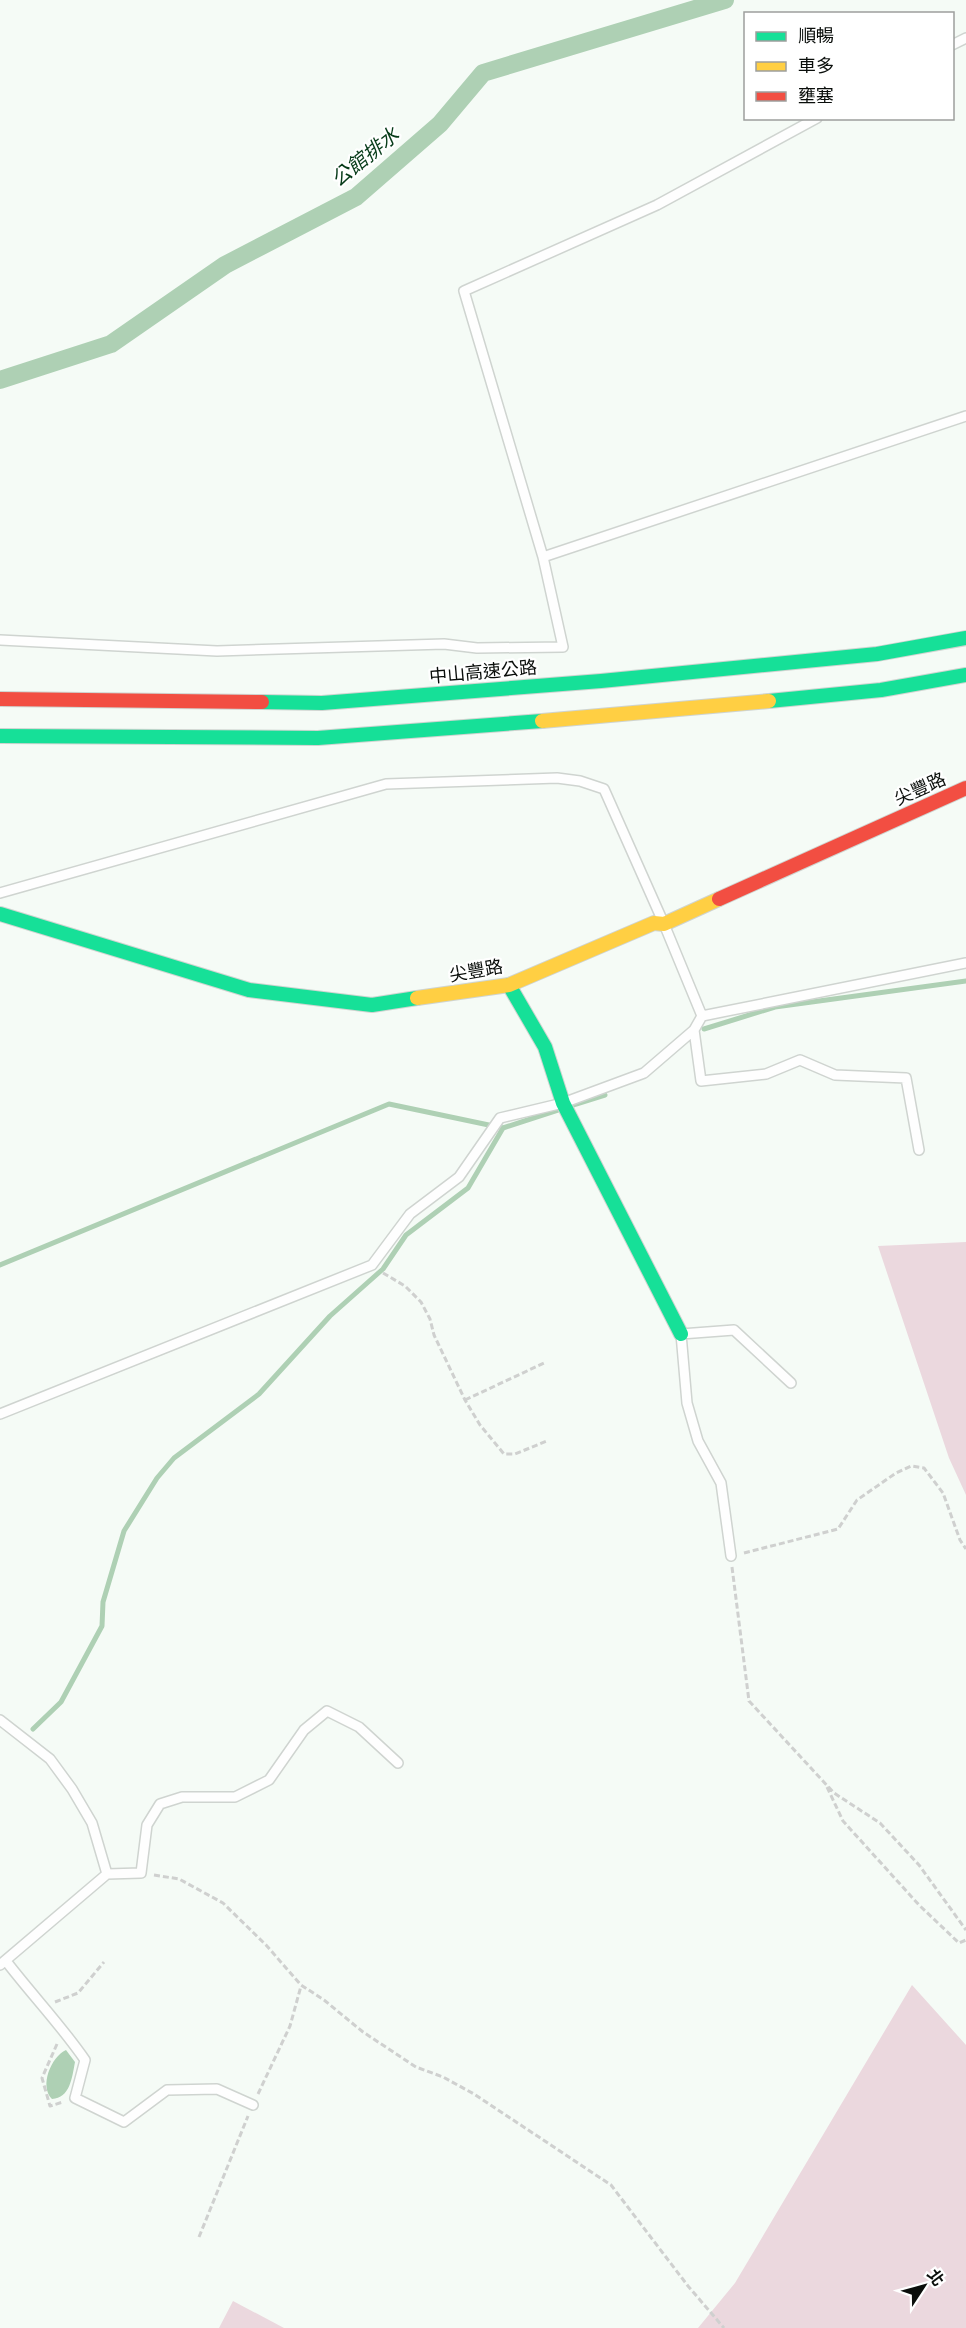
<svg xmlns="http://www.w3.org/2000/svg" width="966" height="2328" font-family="Roboto,'Noto Sans TC',sans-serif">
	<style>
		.green { fill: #ebd8de }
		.water { fill: #aed0b4 }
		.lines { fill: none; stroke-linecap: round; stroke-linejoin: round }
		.stream { stroke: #aed0b4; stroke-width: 5 }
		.canal { stroke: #aed0b4; stroke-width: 18 }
		.lane-casing { stroke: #cfd4d0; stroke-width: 12 }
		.fast-casing { stroke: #cfd4d0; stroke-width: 16 }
		.slow-casing { stroke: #cfd4d0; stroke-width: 16 }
		.jam-casing { stroke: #cfd4d0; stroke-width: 16 }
		.path { stroke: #cfd0cf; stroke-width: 3; stroke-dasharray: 6 3; stroke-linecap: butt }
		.lane { stroke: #fefefe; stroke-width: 9 }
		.fast { stroke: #16e098; stroke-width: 14 }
		.slow { stroke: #ffcf43; stroke-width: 14 }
		.jam { stroke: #f24e42; stroke-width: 14 }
		.labels { text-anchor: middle; stroke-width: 4.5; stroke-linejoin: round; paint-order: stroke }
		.street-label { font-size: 18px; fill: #0a0e0b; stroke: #fff }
		.water-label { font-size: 20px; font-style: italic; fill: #063b18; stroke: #fff }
	</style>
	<rect width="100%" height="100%" fill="#f5fbf6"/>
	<!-- green -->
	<path class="green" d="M 966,1242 L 966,1495 L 949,1458 L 878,1246 Z
		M 912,1985 L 966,2045 L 966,2328 L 698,2328 L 735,2283 Z
		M 233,2301 L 284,2328 L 219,2328 Z"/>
	<!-- water -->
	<path class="water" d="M 66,2050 L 75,2062 C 72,2078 70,2098 52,2099 C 39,2086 51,2057 66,2050 Z"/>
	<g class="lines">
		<!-- stream -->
		<path class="stream" d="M 704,1029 L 775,1007 L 966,981
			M 573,1105 L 605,1095
			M 0,1265 L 389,1104 L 503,1128 L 558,1110
			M 33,1729 L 61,1702 L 102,1626 L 103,1602 L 124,1531 L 157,1478 L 174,1458 L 259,1394 L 330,1316 L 383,1269 L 406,1235 L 468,1188 L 503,1128"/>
		<!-- canal -->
		<path class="canal" d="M 0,380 L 111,344 L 225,265 L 356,197 L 440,124 L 483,73 L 725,0"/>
		<defs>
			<path id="lane" d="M 952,45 L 966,38
				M 543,557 L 966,416
				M 0,640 L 217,651 L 444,644 L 477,648 L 563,647 L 543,557 L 464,291 L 657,205 L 817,118
				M 0,893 L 386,784 L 557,778 L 580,781 L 604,789 L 664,924 L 702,1016
				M 694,1030 L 701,1081 L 766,1074 L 800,1060 L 835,1075 L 906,1078 L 919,1150
				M 0,1414 L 372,1265 L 410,1214 L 459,1177 L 500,1118 L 563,1103 L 644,1073 L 694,1030 L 702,1016 L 966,963
				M 731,1556 L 721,1483 L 698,1441 L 687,1403 L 681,1334 L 734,1330 L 791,1383
				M 0,1720 L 50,1759 L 72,1789 L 92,1823 L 107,1874
				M 6,1961 C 32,1995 61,2025 85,2060 L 75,2098 L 124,2122 L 167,2090 L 217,2089 L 253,2105
				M 0,1965 L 107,1874 L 141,1873 L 147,1825 L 160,1804 L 182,1797 L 235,1797 L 269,1780 L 304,1730 L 327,1711 L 359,1727 L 398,1763"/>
			<path id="fast" d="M 769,701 L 881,690 L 966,675
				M 262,702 L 322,703 L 601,681 L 877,654 L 966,638
				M 0,736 L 318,738 L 542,721
				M 0,914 L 249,990 L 372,1005 L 417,998
				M 509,985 L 545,1047 L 563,1103 L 681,1334"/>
			<path id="slow" d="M 542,721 L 769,701
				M 417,998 L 509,985 L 654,923 L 664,924 L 719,899"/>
			<path id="jam" d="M 0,699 L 262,702
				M 719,899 L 966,788"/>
		</defs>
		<!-- lane casing -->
		<use href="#lane" class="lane-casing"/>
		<!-- fast casing -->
		<use href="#fast" class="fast-casing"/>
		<!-- slow casing -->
		<use href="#slow" class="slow-casing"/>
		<!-- jam casing -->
		<use href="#jam" class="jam-casing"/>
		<!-- path -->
		<path class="path" d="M 383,1273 L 405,1286 L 421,1302 L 430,1319 L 434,1335 L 465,1400 L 480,1425 L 504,1454 L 515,1454 L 547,1441
			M 465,1400 L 544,1363
			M 744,1553 L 838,1529 L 857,1500 L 896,1473 L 911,1466 L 924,1468 L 943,1493 L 960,1540 L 966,1549
			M 732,1567 L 749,1701 L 834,1793 L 880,1823 L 919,1865 L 966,1930
			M 827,1787 L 843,1821 L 919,1905 L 959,1943 L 966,1940
			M 154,1875 L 179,1879 L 223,1903 L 266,1945 L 301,1985 L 324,2000 L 363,2032 L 416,2067 L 443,2077 L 474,2094 L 611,2185 L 688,2286 L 724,2328
			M 55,2002 L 78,1993 L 104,1962
			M 57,2044 L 42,2078 L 50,2106 L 63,2102
			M 258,2094 L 290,2026 L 301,1986
			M 199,2237 L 248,2116"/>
		<!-- lane -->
		<use href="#lane" class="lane"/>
		<!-- fast -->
		<use href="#fast" class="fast"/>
		<!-- slow -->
		<use href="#slow" class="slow"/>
		<!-- jam -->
		<use href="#jam" class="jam"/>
	</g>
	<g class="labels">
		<!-- street labels -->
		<g class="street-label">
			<text transform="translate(483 672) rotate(-5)" y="6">中山高速公路</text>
			<text transform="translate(920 789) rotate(-24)" y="6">尖豐路</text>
			<text transform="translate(476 971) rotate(-10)" y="6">尖豐路</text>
		</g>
		<!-- water labels -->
		<g class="water-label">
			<text transform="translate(365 157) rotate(-39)" y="7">公館排水</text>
		</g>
	</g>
	<!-- legend -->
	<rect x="744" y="12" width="210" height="108" fill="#ffffff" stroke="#9d9f9d" stroke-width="1.5"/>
	<rect x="756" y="32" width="30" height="9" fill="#16e098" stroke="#9d9f9d" stroke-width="1.5"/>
	<text x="798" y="42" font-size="18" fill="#0a0e0b">順暢</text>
	<rect x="756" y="62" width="30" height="9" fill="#ffcf43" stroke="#9d9f9d" stroke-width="1.5"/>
	<text x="798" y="72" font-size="18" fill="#0a0e0b">車多</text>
	<rect x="756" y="92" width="30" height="9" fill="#f24e42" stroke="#9d9f9d" stroke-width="1.5"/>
	<text x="798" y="102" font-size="18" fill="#0a0e0b">壅塞</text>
	<!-- north arrow -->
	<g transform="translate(924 2286) rotate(54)" stroke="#ffffff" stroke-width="4.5" paint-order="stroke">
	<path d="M0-4.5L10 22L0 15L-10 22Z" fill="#0a0e0b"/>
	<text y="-9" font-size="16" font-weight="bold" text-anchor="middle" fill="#0a0e0b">北</text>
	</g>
</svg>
